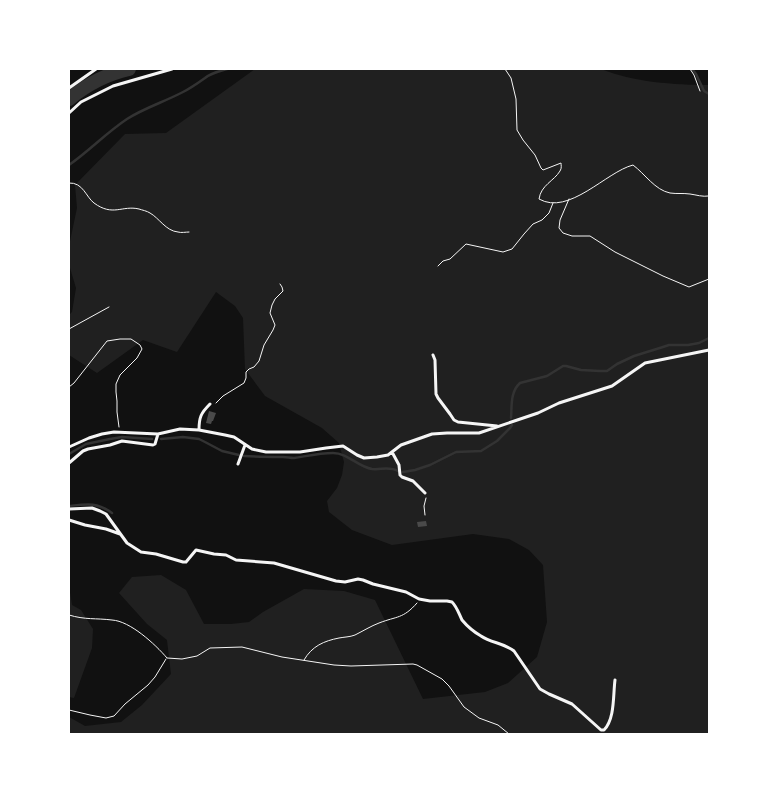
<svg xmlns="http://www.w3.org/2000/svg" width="778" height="803" font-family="'Open Sans',sans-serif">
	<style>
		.green { fill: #202020 }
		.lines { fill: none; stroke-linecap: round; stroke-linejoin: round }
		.stream { stroke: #333; stroke-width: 2.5 }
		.river { stroke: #333; stroke-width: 14 }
		.building { fill: #4a4a4a }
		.path { stroke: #f5f5f5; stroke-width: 1 }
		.minor { stroke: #f5f5f5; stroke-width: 3 }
	</style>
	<rect width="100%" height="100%" fill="#111"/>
	<!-- green -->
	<path class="green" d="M 255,69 L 601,69 C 633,82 674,85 709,85 L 709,734 L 71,734 L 69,733 L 69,717 L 85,726 L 121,722 L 142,705 L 171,674 L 167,640 L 147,624 L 119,593 L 132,577 L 161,575 L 186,590 L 204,624 L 231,624 L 249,622 L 263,612 L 304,589 L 344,591 L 375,600 L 423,699 L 485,692 L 508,683 L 537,657 L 547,622 L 543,565 L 529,550 L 509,539 L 473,534 L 392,545 L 352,530 L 329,512 L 327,501 L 337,488 L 342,475 L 344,462 L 339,443 L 322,428 L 265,396 L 245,369 L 243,318 L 235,306 L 216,292 L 177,352 L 143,340 L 97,373 L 69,355 L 69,315 L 72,312 L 76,288 L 70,268 L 69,246 L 77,208 L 75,185 L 125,134 L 166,133 Z
		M 69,586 L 72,605 L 81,610 L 93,629 L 92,648 L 74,698 L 69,697 Z"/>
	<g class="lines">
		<!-- stream -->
		<path class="stream" d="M 692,69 L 696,74 L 704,91 L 709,94
			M 69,165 C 89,151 106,133 127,119 C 144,108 164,102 183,92 C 191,88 198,83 205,78 C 211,73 220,71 227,69
			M 511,418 C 512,406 510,392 520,383 L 547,376 L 563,366 L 566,366 L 581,370 L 600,371 L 607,371 L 617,364 L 634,356 L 663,347 L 669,345 L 688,345 L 699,343 L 709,338
			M 161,439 L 183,437 L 199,439 L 205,442 L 222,451 L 239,455
			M 69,454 L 86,444 L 110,439 L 122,437 L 152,439
			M 244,456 C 257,457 270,457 283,457 C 287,457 290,458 294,458 C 307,456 320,453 333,453 C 348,453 358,467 372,469 C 381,470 389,466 398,471
			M 403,472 L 415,470 L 430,465 L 456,452 L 481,451 L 497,441 L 510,428 L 512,425
			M 69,506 C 87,504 97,502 112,513"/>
		<!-- river -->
		<path class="river" d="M 69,99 C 86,85 107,74 129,69"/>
	</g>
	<!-- building -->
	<path class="building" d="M 209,411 L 216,413 L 213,421 L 212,421 L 211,424 L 206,423 Z
		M 426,521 L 427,526 L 418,527 L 417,522 Z"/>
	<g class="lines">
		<!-- path -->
		<path class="path" d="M 505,69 L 511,78 L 516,99 L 517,130 L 523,140 L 535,155 L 541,168 L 543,170 L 561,163 C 561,165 562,168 560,171 C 554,181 541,185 539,199 C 569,216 606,172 633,165 C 645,174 655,190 670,193 C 677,194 683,193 690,194 C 697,195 702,197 709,196
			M 690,69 L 694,75 L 700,91
			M 69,183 C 83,182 86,197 94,203 C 113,217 122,205 139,209 C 142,210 147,211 150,213 C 159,218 166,231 178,232 C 181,233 186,232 189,232
			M 569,199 L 560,220 L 559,228 L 563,233 L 572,236 L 590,236 L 615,252 L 663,276 L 689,287 L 709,279
			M 438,266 L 443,261 L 450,259 L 466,244 L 503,252 L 512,249 L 524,234 L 533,224 L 542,220 L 549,213 L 553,203
			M 69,329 L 109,307
			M 69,387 L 74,383 L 107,341 L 120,339 L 131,339 L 140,345 L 142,349 L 137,358 L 120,375 L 116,384 L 116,392 L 117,401 L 117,412 L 119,427
			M 216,403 L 223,396 L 244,383 L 246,378 L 246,372 L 249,369 L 254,367 L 259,361 L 264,345 L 273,330 L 275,325 L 270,313 L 272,305 L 275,299 L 283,291 L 282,287 L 280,284
			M 425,515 L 424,506 L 426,498
			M 69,615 C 85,620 96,618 112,620 C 130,621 155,644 167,658 L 182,659 L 197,656 L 210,648 L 242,647 L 282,657 L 334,665 L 351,666 L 413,664 L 417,665 L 442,679 L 449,686 L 464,707 L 479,718 L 498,725 L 509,734
			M 304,660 C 312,646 324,641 339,638 C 344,637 350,637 355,635 C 363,631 371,626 379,623 C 397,616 403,619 417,603
			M 69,710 L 90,715 L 106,718 L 114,716 L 125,704 L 148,685 L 155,677 L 166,659"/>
		<!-- minor -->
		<path class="minor" d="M 69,88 L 96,69
			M 69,113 L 81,102 L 113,86 L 172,69
			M 433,355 L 435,360 L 436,394 L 438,398 L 450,414 L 454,420 L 458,422 L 497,426
			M 199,430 C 199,417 201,413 210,404
			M 69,447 L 89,438 L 102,434 L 114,432 L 158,434 L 180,429 L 199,430 L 225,435 L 234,437 L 252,449 L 266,452 L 300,452 L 326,448 L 343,446 L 357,455 L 364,458 L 377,457 L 388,455 L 401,445 L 432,434 L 447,433 L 479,433 L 538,413 L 559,403 L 612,386 L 645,363 L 709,350
			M 392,452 L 399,465 L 400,475 L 402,477 L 413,481 L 425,493
			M 69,463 L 83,451 L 88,449 L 110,445 L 122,441 L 153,445 L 155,444 L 158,434
			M 238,464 L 245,445
			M 69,509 L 92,508 L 100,511 L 106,514 L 127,543 L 141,552 L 156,554 L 183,562 L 186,562 L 196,550 L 214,554 L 226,555 L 236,560 L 274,563 L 336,581 L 345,582 L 358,579 L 363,580 L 373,584 L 406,592 L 419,599 L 430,601 L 447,601 L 452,602 C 457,607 459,614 462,620 C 467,626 474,632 481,636 C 491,643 504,643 514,651 L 540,689 L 549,694 L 572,704 L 601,730 L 604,730 C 615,719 613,695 615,680
			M 69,520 L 85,525 L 106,529 L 120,534"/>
	</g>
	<!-- border -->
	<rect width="778" height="803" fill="none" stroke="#ffffff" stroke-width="140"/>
</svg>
